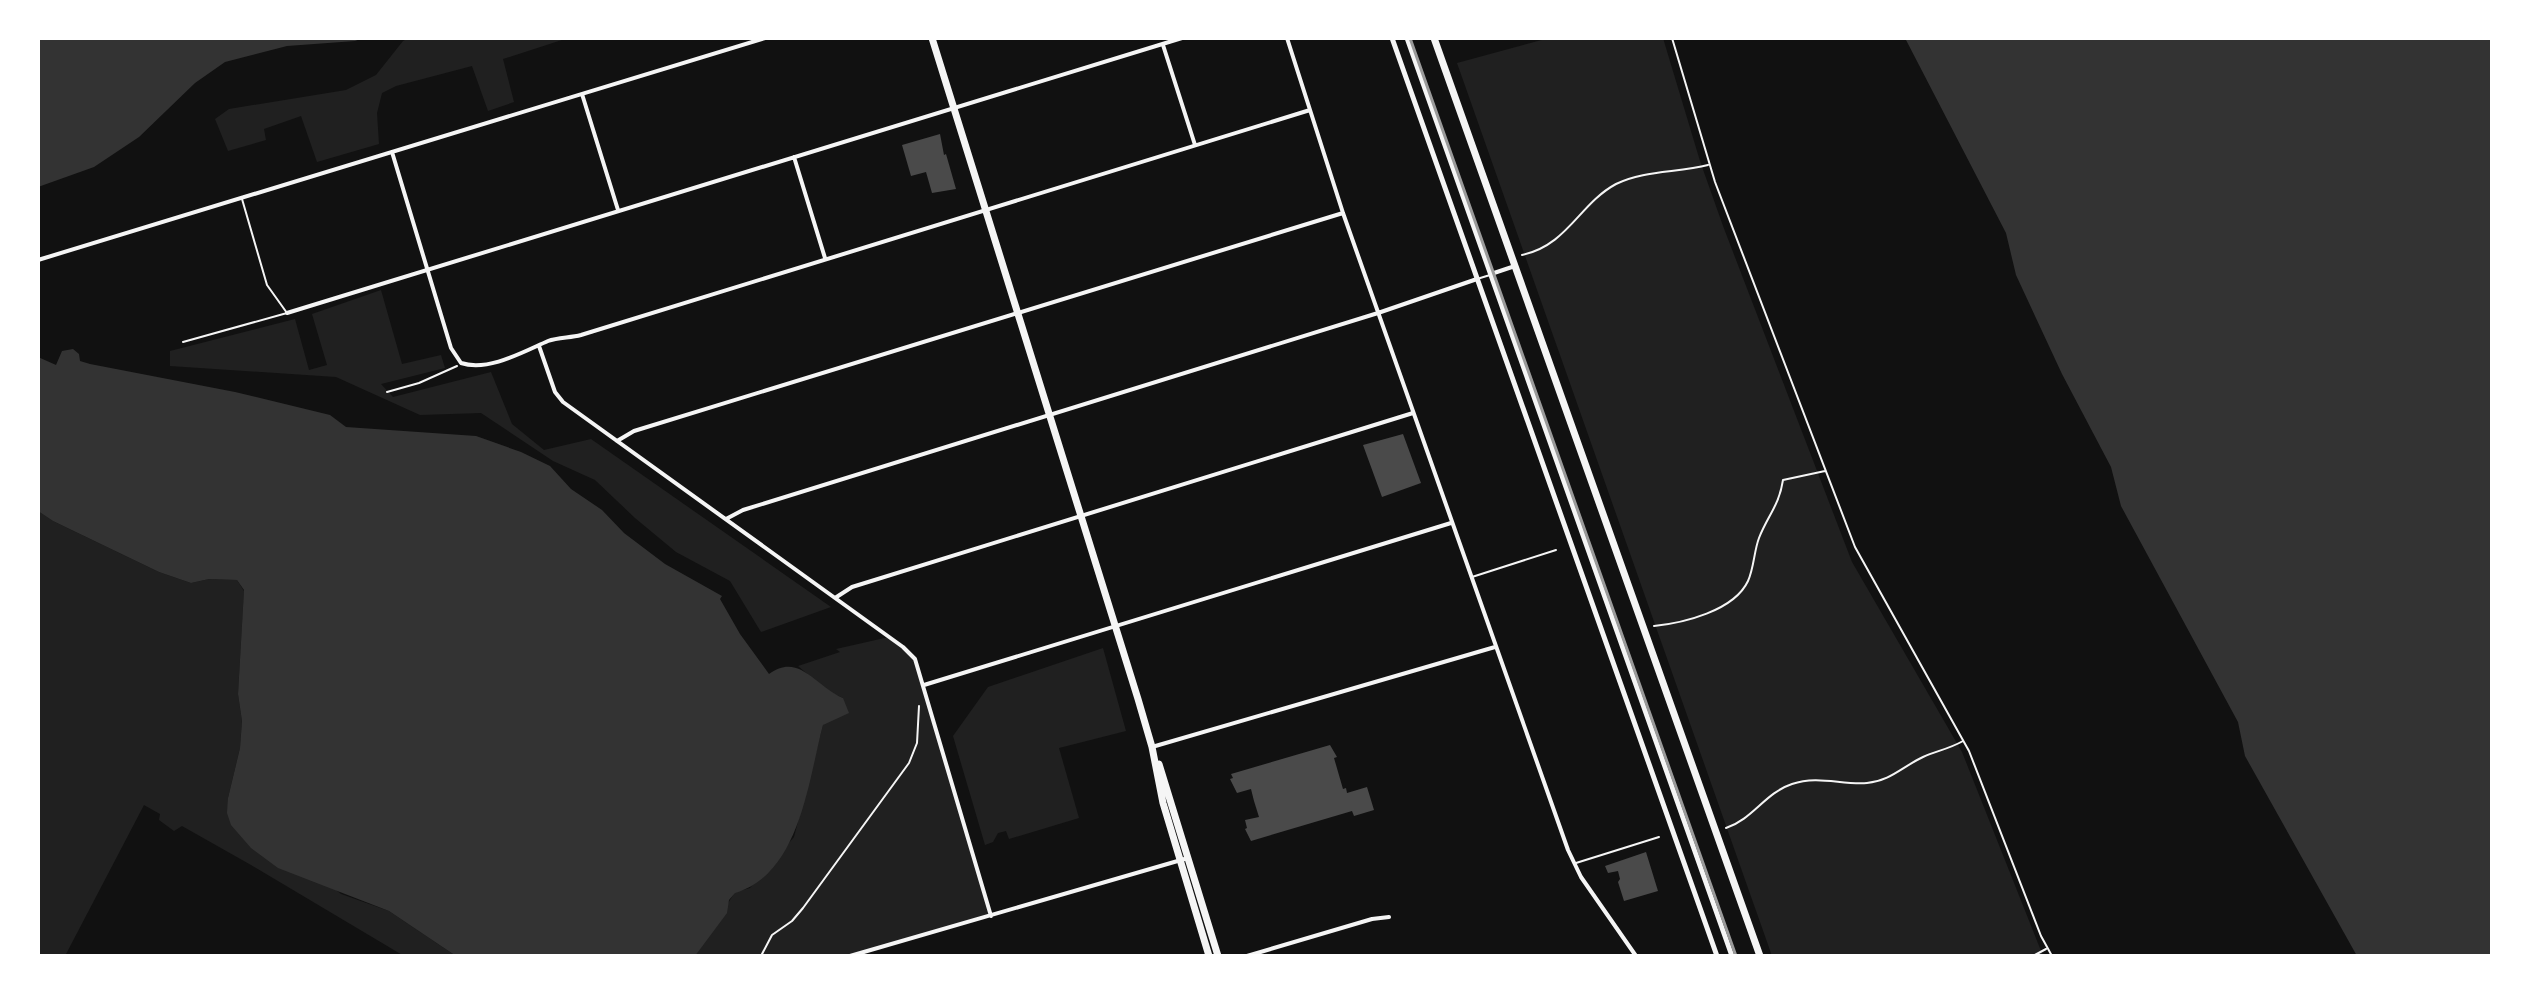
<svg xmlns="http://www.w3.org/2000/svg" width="2530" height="994" font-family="Karla,sans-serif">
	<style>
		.green { fill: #202020 }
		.water { fill: #333 }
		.building { fill: #4a4a4a }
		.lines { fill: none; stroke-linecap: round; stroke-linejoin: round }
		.path { stroke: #f5f5f5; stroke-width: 2 }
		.service { stroke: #f5f5f5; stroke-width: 2 }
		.minor { stroke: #f5f5f5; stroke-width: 4 }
		.tertiary { stroke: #f5f5f5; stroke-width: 5 }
		.primary { stroke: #f5f5f5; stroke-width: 7 }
		.rail { stroke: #9a9a9a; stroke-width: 3 }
	</style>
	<rect width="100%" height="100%" fill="#111"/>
	<!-- green -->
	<path class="green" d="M 409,38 L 568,38 L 503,59 L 514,102 L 488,111 L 472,66 L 396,86 L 382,93 L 377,113 L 379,144 L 317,162 L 301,116 L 264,129 L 266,140 L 228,151 L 215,119 L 229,109 L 346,90 L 376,75 L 403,41 Z
		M 1549,38 L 1663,38 L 1700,161 L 1723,226 L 1852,562 L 1962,752 L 2043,956 L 1772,956 L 1457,63 Z
		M 381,290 L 402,364 L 441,355 L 445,368 L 381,384 L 393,397 L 491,372 L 512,424 L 544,450 L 591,439 L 831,607 L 761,632 L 730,581 L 676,552 L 635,518 L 595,480 L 553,461 L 481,413 L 420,415 L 336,377 L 170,366 L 170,351 L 295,319 L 309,370 L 327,365 L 312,314 Z
		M 38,511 L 53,521 L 159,572 L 191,583 L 209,579 L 237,580 L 244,591 L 238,694 L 242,721 L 240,748 L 228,798 L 341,894 L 389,911 L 456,956 L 404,956 L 251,865 L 182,826 L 174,831 L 159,820 L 160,814 L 144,805 L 65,956 L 38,956 Z
		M 889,637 L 915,659 L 991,916 L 850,956 L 695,956 L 735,892 L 750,888 L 794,837 L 823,725 L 843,698 L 827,691 L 798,666 L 840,652 L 836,649 Z
		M 1103,648 L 1126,731 L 1059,748 L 1079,818 L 1009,839 L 1006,831 L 998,833 L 993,842 L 985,845 L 953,736 L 988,687 Z"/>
	<!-- water -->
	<path class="water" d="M 38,38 L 363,38 L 355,41 L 287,46 L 225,62 L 195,83 L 139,137 L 94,167 L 38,187 Z
		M 1905,38 L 2492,38 L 2492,956 L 2357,956 L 2245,756 L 2238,722 L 2121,506 L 2111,467 L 2062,374 L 2016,275 L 2006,233 Z
		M 73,349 L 79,354 L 80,361 L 90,364 L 235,392 L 330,415 L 346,427 L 476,436 L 521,452 L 550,466 L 571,489 L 602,510 L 624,533 L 665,564 L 722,596 L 720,599 L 740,634 L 769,674 C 799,652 815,686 843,698 L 849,713 L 823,725 C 808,781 800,874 735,893 L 729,900 L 727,913 L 695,956 L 456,956 L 389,911 L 278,868 L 251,848 L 231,825 L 227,813 L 228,798 L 240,748 L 242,721 L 238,694 L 244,590 L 237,580 L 209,579 L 191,583 L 159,572 L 53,521 L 38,511 L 38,357 L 56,365 L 62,351 Z"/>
	<!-- building -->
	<path class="building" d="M 940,134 L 944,155 L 946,154 L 956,189 L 932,193 L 926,172 L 911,176 L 902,145 Z
		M 1403,434 L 1421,483 L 1382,497 L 1363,445 Z
		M 1330,745 L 1337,757 L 1334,758 L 1343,789 L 1346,788 L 1347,793 L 1367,787 L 1374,810 L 1354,816 L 1352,811 L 1251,841 L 1245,829 L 1247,828 L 1245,820 L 1259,817 L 1254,801 L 1251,789 L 1237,793 L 1230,779 L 1233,778 L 1231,774 Z
		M 1646,852 L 1658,891 L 1624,901 L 1618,882 L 1620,879 L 1618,871 L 1608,873 L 1605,866 Z"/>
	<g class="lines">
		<!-- path -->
		<path class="path" d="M 1672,38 L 1715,182 L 1855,547 L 1969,751 L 2041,936 L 2052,956
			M 1522,255 C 1568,245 1579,204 1616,184 C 1644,170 1678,173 1708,165
			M 387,392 L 419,383 L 457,366
			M 1654,626 C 1683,623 1734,611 1748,581 C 1754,568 1754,551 1759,538 C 1768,515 1779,506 1783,480 L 1825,471
			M 1726,828 C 1753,819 1765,793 1792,784 C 1818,775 1841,785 1867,783 C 1890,781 1902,767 1923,757 C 1936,751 1949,749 1963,741
			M 761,956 L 772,935 L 792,921 L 803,908 L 909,763 L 917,743 L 919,706
			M 2033,956 L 2046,949"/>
		<!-- service -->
		<path class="service" d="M 1477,279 L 1490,275
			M 183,342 L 287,313 L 267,285 L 242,199
			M 1472,577 L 1556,550
			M 1576,863 L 1659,837"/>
		<!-- minor -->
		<path class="minor" d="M 1287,38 L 1343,213 L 1568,850 L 1581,877 L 1636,956
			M 1163,45 L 1195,145
			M 582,94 L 618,210
			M 392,152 L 451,348 L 461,363 C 488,372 523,352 548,341 C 558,337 570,338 581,335 L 1310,110
			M 794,157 L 825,258
			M 38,260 L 765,38
			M 1491,274 L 1515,266
			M 287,313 L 1182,38
			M 539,346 L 555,392 L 563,402 L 903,647 L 915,659 L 991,916
			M 617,441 L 634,431 L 1343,213
			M 726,519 L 743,510 L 1378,313 L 1477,279
			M 835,598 L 852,587 L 1413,413
			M 924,685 L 1451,523
			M 1152,747 L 1495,647
			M 850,956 L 1188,858
			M 1247,956 L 1372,919 L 1389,917"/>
		<!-- tertiary -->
		<path class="tertiary" d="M 1392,38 L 1717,956
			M 1407,38 L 1732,956"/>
		<!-- primary -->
		<path class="primary" d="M 932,38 L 1138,699 L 1152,747 L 1163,803 L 1209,956
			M 1434,38 L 1760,956
			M 1159,764 L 1218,956"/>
		<!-- rail -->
		<path class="rail" d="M 1410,38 L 1736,956"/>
	</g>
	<!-- border -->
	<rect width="2530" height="994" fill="none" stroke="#ffffff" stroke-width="80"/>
</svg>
